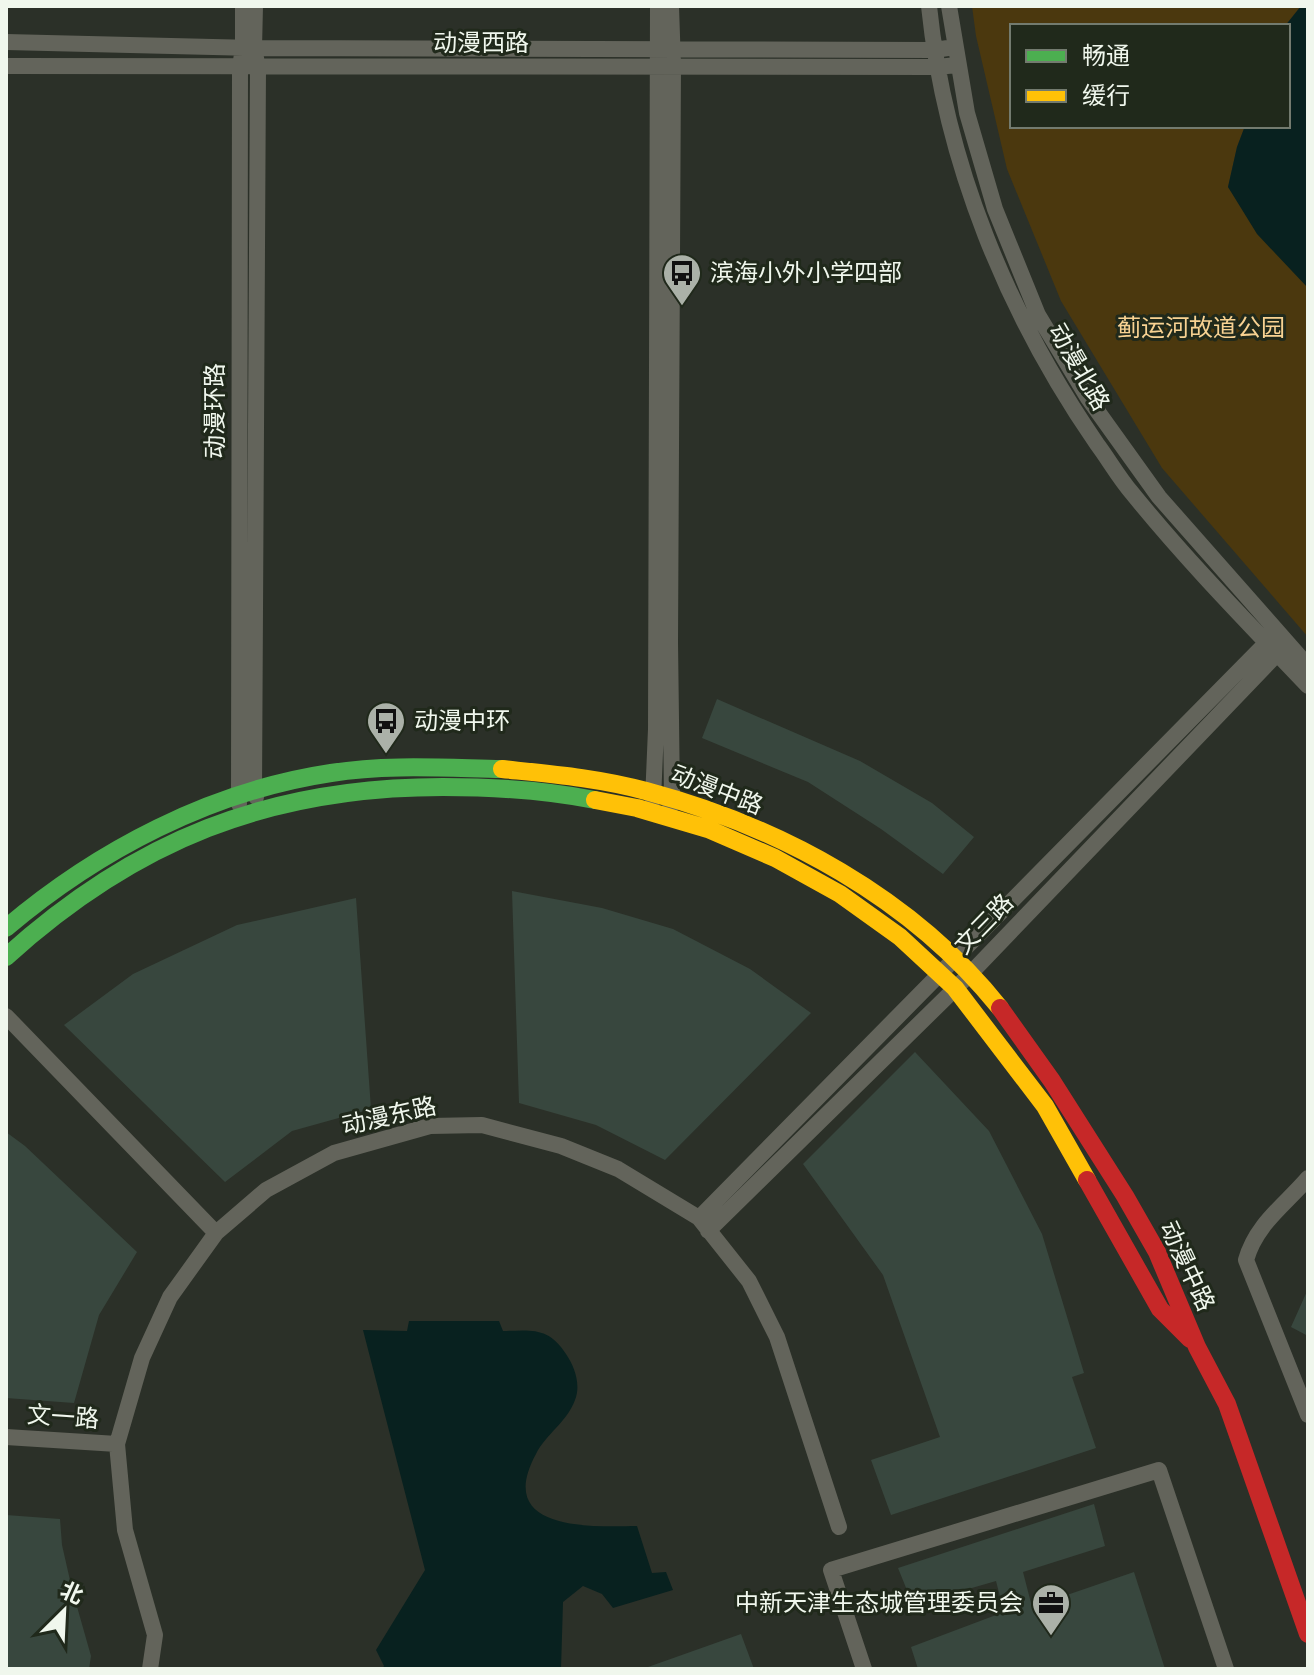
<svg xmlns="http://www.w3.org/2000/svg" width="1314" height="1675" font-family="'Varela Round','Noto Sans SC',sans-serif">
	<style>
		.green { fill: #4b380e }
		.water { fill: #08211f }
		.building { fill: #38473e }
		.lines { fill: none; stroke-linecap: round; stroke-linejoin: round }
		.street { stroke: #63645b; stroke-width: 16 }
		.fast { stroke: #4caf50; stroke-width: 18 }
		.slow { stroke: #ffc107; stroke-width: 18 }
		.jam { stroke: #c62828; stroke-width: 18 }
		.labels { text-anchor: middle; stroke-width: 6; stroke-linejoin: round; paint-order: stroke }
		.street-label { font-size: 24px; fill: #f0f7ed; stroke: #20291b }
		.poi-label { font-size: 24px; fill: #f0f7ed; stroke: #20291b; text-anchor: start }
		.park-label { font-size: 24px; fill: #f8d292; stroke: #20291b }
	</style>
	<rect width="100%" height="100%" fill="#2b3028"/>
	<!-- green -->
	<path class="green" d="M 972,6 L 1301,6 L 1285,26 L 1012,26 L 1012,126 L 1245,126 L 1237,147 L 1228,187 L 1308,288 L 1308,637 L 1162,468 L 1061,301 L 1007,169 L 976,36 Z"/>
	<!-- water -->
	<path class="water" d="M 1301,6 L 1308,6 L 1308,288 L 1257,234 L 1228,187 L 1237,147 L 1245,126 L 1288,126 L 1288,26 L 1285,26 Z
		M 409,1321 L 499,1321 L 503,1331 C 532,1330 549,1327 566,1354 C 575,1367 581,1385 575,1400 C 567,1422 546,1434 536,1454 C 494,1531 590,1527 637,1526 L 652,1573 L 666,1572 L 673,1590 L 613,1608 L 602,1594 L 583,1586 L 563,1602 L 561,1669 L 382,1669 L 384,1666 L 376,1650 L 425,1570 L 363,1330 L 407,1331 Z"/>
	<!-- building -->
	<path class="building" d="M 717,699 L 860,761 L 932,803 L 974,837 L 943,874 L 881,829 L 808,782 L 702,738 Z
		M 512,891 L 602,908 L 673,929 L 750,969 L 811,1013 L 665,1160 L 596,1125 L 519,1103 Z
		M 356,898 L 371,1109 L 292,1131 L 225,1182 L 64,1025 L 133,974 L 237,925 Z
		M 915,1052 L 989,1131 L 1042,1234 L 1084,1373 L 1072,1377 L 1096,1448 L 891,1515 L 871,1460 L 940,1437 L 883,1275 L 803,1164 Z
		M 6,1132 L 25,1146 L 137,1252 L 99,1315 L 74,1403 L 6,1398 Z
		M 1308,1289 L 1308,1336 L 1291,1327 Z
		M 1094,1504 L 1105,1546 L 1023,1572 L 1032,1607 L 1134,1572 L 1165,1669 L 918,1669 L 911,1647 L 1004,1612 L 996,1581 L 913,1605 L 898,1568 Z
		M 6,1515 L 60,1519 L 62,1545 L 72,1589 L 91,1656 L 89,1669 L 6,1669 Z
		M 741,1634 L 754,1669 L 649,1669 L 648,1667 Z"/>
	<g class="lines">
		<!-- street -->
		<path class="street" d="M 255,6 L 254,48 L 258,68 L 254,791 L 256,797
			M 929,6 C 945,163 1008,315 1097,444 C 1109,460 1119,478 1132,493 C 1187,561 1249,624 1308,686
			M 949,6 L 967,113 L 995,209 L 1038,315 L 1088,398 L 1159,497 L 1308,666
			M 6,42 L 254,48 L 934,50 L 955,47
			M 6,66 L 937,67 L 957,65
			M 653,800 L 656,729 L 658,6
			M 239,804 L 240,67 L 243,48 L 243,6
			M 670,808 L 672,796 L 670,642 L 673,66 L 671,6
			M 6,1016 L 216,1233
			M 1308,1178 C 1285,1205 1256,1224 1246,1260 L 1308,1415
			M 699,1218 L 1277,632
			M 708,1231 L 970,974 L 1277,654 L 1289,646
			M 6,1437 L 117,1444
			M 150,1669 L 155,1635 L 125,1530 L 117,1444 L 142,1358 L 170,1297 L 216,1233 L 266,1190 L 334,1153 L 430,1126 L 482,1125 L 561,1146 L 618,1169 L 699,1218 L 749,1281 L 777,1337 L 839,1527
			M 864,1669 L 831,1570 L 1159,1470 L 1226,1669"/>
		<!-- fast -->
		<path class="fast" d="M 6,928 C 98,850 211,791 331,773 C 387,764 445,768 502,769
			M 6,957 C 135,840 269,787 443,787 C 494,787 545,790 595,800"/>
		<!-- slow -->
		<path class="slow" d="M 502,769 C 550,774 599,778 646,791 C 781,827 912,898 1000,1008
			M 595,800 L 637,808 L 708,829 L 775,858 L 840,894 L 900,937 L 955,988 L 1045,1106 L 1087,1180"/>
		<!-- jam -->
		<path class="jam" d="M 1000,1008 L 1052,1081 L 1125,1196 L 1157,1252 L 1197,1347 L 1227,1404 L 1308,1634
			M 1087,1180 L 1160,1309 L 1190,1339"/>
	</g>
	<!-- icons -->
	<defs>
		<symbol id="bus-pin" viewBox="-11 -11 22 30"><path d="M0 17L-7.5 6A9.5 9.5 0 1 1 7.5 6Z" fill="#abb1a8" stroke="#20291b"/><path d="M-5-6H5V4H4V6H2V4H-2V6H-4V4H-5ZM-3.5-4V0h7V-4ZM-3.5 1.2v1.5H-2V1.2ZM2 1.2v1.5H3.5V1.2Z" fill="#111"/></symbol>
		<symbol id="office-pin" viewBox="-11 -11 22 30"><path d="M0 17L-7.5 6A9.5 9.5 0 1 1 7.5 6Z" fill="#abb1a8" stroke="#20291b"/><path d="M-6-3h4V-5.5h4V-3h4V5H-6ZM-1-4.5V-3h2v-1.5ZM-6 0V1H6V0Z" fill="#111"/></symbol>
	</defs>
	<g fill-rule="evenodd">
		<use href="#bus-pin" x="660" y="251" width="44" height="60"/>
		<use href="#bus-pin" x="364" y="699" width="44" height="60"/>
		<use href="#office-pin" x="1029" y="1581" width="44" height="60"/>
	</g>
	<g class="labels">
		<!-- street labels -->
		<g class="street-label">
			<text x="481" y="51">动漫西路</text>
			<text transform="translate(1079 367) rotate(60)" y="8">动漫北路</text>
			<text transform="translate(215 411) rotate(-90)" y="8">动漫环路</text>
			<text transform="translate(717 790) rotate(21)" y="8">动漫中路</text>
			<text transform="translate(984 924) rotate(-46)" y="8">文三路</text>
			<text transform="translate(389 1116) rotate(-13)" y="8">动漫东路</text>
			<text transform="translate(1187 1266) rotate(65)" y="8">动漫中路</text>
			<text transform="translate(63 1417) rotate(4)" y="8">文一路</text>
		</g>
		<!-- poi labels -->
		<g class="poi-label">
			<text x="710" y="281">滨海小外小学四部</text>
			<text x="414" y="729">动漫中环</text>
			<text x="1023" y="1611" text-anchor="end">中新天津生态城管理委员会</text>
		</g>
		<!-- park labels -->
		<g class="park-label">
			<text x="1201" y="336">蓟运河故道公园</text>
		</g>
	</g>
	<!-- border -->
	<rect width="1314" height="1675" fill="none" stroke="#f0f7ed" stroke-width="16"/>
	<!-- legend -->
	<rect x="1010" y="24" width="280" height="104" fill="#20291b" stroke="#737b6f" stroke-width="2"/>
	<rect x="1026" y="50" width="40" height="12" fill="#4caf50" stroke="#737b6f" stroke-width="2"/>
	<text x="1082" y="64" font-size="24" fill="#f0f7ed">畅通</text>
	<rect x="1026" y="90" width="40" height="12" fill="#ffc107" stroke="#737b6f" stroke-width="2"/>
	<text x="1082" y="104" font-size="24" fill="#f0f7ed">缓行</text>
	<!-- north arrow -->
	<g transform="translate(64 1611) rotate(24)" stroke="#20291b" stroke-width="6" paint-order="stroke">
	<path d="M0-6L14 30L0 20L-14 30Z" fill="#f0f7ed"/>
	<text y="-12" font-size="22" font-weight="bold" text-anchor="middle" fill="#f0f7ed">北</text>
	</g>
</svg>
